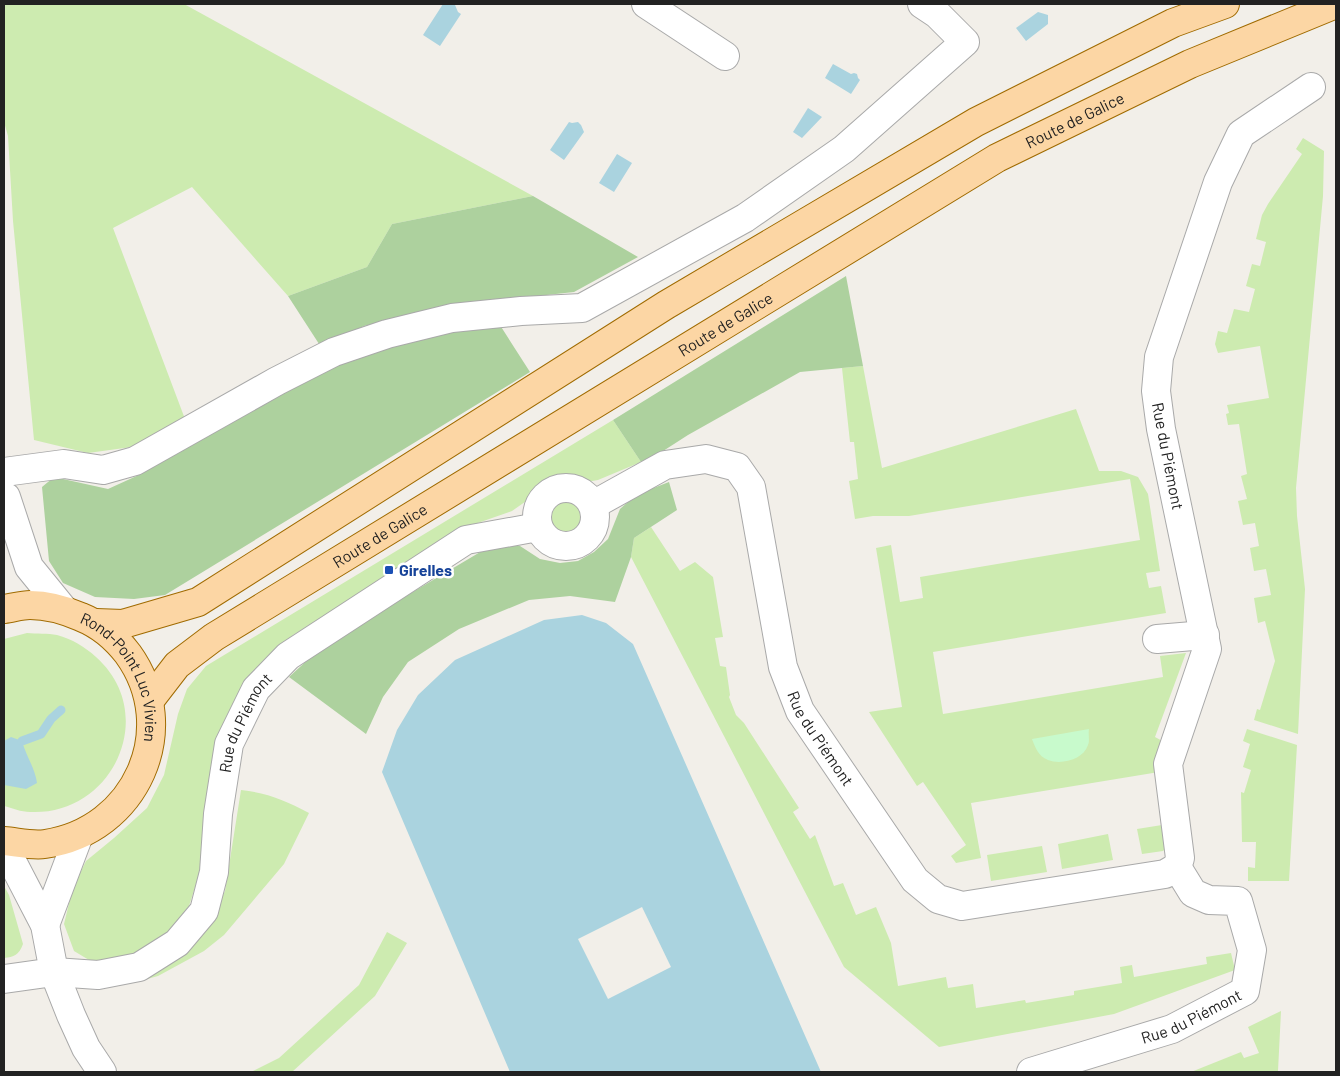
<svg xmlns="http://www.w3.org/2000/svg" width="1340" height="1076" font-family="Barlow,sans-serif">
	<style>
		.grass { fill: #cdebb0 }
		.forest { fill: #add19e }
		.park { fill: #c8facc }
		.water { fill: #aad3df }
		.pier { fill: #f2efe9 }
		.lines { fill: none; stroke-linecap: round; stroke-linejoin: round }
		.stream { stroke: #aad3df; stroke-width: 9 }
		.minor-casing { stroke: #a9a9a9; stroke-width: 30 }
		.major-casing { stroke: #a06b00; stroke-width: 30 }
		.minor { stroke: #fff; stroke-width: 28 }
		.major { stroke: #fcd6a4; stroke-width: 28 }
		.transit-dot { fill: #1a4fb4; stroke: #fff; stroke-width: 2 }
		.labels { text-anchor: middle; stroke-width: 5; stroke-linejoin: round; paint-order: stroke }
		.street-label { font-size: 16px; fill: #222; stroke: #fff }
		.transit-label { font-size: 16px; font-weight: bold; fill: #164399; stroke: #fff; text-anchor: start }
	</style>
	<rect width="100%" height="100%" fill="#f2efe9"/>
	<!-- grass -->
	<path class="grass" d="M 4,4 L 184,4 L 533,196 L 392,224 L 367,267 L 288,296 L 192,187 L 113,228 L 185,419 L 139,446 L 88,453 L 34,440 L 13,221 L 8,136 L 4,122 Z
		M 1303,138 L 1324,151 L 1323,196 L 1296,488 L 1297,516 L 1305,589 L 1298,734 L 1254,720 L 1257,709 L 1260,710 L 1275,661 L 1265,621 L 1258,623 L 1254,598 L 1271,595 L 1266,569 L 1254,571 L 1250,548 L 1259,546 L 1255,523 L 1243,525 L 1238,501 L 1247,499 L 1241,476 L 1247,474 L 1239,424 L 1228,425 L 1226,414 L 1229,413 L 1227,405 L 1269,398 L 1260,346 L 1218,353 L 1215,344 L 1218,331 L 1227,333 L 1234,309 L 1249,312 L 1255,289 L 1246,286 L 1252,264 L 1260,266 L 1266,242 L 1256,239 L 1262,215 L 1268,204 L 1302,154 L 1296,149 Z
		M 863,366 L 882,468 L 1076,409 L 1099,471 L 1121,471 L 1138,477 L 1148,494 L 1160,571 L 1146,573 L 1149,588 L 1161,586 L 1166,613 L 933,652 L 943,714 L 1163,677 L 1160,656 L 1186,653 L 1155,737 L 1166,743 L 1159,772 L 971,803 L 981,858 L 956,863 L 951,856 L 966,845 L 923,782 L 917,786 L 869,712 L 902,707 L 876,548 L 891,545 L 900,602 L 923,598 L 920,577 L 1140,540 L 1130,479 L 909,516 L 873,516 L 855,519 L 849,481 L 858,479 L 854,442 L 850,442 L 842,368 Z
		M 613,420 L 641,462 L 598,480 L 581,483 L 563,481 L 545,483 L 532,497 L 512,511 L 472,525 L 293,635 L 260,666 L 234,701 L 216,753 L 202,865 L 189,906 L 168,933 L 137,954 L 94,963 L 74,951 L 64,924 L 73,887 L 86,861 L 114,838 L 147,808 L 164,775 L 178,714 L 187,689 L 206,666 Z
		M549 517a16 16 0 1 1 32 0a16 16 0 1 1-32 0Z
		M 651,527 L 680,571 L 695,562 L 713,577 L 723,637 L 715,638 L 720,666 L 726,667 L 730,695 L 729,697 L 736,715 L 744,723 L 799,808 L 793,812 L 810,839 L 815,835 L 834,886 L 843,883 L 856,915 L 876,907 L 891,943 L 898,986 L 946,977 L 948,988 L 973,984 L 976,1008 L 1025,1000 L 1026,1003 L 1074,995 L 1074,991 L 1122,983 L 1120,967 L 1132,965 L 1134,977 L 1207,964 L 1206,957 L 1231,953 L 1235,970 L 1114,1014 L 939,1047 L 844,967 L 631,557 L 634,538 Z
		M 27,633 C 36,634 48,633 57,635 C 72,639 85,647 96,657 C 160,714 113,816 30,812 C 21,812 12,808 4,806 L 4,639 Z
		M 1247,729 L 1297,745 L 1289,881 L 1248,881 L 1248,867 L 1255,868 L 1256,842 L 1242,842 L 1241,792 L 1244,793 L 1251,770 L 1243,767 L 1250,744 L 1243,741 Z
		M 241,790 C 267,793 285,800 309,813 L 284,864 L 224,935 L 204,951 L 158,976 L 133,983 L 159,968 L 211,920 L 225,891 Z
		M 1162,825 L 1167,847 L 1163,851 L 1142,854 L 1137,829 Z
		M 1108,834 L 1113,860 L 1062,869 L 1058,844 Z
		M 1042,846 L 1047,872 L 991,881 L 987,855 Z
		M 4,886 L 9,895 L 23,944 C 19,955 14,957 4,958 Z
		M 387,932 L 407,943 L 375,996 L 292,1072 L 251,1072 L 279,1058 L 359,985 Z
		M 1281,1011 L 1278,1071 L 1191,1072 L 1241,1052 L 1244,1058 L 1259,1053 L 1248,1027 Z"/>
	<!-- forest -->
	<path class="forest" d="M 533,196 L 638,257 L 574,292 L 454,305 L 364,326 L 321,347 L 288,296 L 367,267 L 392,224 Z
		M 846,276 L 863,366 L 800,372 L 688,435 L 660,453 L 641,462 L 613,420 Z
		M 498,322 L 530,372 L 165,595 L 134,599 L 95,597 L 63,583 L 49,561 L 42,487 L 54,477 L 108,489 L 141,474 L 323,367 L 428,333 Z
		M 669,482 L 677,510 L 634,538 L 631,557 L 615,602 L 570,596 L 529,600 L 459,629 L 408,662 L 383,697 L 366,734 L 289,677 L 325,644 L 487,548 L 507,543 L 520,546 L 540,559 L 560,563 L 578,561 L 594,552 L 608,539 L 620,509 L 629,501 L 651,489 Z"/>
	<!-- park -->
	<path class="park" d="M 1089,729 C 1088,734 1090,741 1088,745 C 1083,760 1061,765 1048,760 C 1038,756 1035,747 1032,739 Z"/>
	<!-- water -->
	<path class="water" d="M 443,4 L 455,5 L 458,12 L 461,14 L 440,46 L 423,35 Z
		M 1038,12 L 1048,15 L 1048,24 L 1026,41 L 1016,28 Z
		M 833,64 L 851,74 L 854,73 L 857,74 L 858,78 L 860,80 L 851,94 L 825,78 Z
		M 808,108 L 822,117 L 802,138 L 793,132 Z
		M 569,122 L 572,123 L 578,122 L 581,125 L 584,132 L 564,160 L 550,150 Z
		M 617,154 L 632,163 L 614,192 L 599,183 Z
		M 582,615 L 606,623 L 633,644 L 821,1072 L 510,1072 L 382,772 L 397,730 L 418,695 L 455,660 L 544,620 Z
		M 11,737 L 22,741 C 26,756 35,768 37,783 L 26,789 L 4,785 L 4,741 Z"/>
	<!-- pier -->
	<path class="pier" d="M 642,907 L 671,967 L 608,999 L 578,939 Z"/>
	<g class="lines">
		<!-- stream -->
		<path class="stream" d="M 22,741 L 41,734 L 51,719 L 61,710"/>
		<defs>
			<g id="minor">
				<path d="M 646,4 L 725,56"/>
				<path d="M 4,472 L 64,464 L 103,470 L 135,461 L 277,381 L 334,352 L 387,334 L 452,318 L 521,311 L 582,308 L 745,218 L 844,149 L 965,42 L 937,14 L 922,4"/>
				<circle cx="566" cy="517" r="29"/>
				<path d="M 6,497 L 29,567 L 64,610"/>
				<path id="s1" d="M 593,505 L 665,465 L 706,459 L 737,467 L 751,487 L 783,667 L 800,711 L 915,880 L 938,899 L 962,906 L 1165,874 L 1177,867 L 1180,858 L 1168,764 L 1207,649 L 1161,429 L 1156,391 L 1159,357 L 1218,182 L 1241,134 L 1311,87"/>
				<path d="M 1157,639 L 1205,635"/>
				<path d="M 4,846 L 45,925 L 54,972 L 71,1015 L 86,1048 L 102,1072"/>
				<path d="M 45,925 L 79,835"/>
				<path id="s2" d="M 4,979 L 54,972 L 98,975 L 139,967 L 177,943 L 204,911 L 214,872 L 218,814 L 229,744 L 256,689 L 288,656 L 466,540 L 538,527"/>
				<path id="s3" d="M 1031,1072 L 1172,1029 L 1245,991 L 1252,950 L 1238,901 L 1209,900 L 1193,893 L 1177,867"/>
			</g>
			<g id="major">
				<path id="s4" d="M 4,609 C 12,608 22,605 30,605 C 48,605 65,610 81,617 C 101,625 115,637 128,654 C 182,729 136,831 45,844 C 32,846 17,842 4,841"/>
				<path d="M 96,623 L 123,624 L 198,602 L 666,305 L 976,122 L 1173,23 L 1225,4"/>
				<path id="s5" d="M 150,700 L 177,665 L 214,637 L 997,158 L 1190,64 L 1336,4"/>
			</g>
		</defs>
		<!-- minor casing -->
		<use href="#minor" class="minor-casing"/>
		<!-- major casing -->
		<use href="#major" class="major-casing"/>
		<!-- minor -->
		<use href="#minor" class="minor"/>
		<!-- major -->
		<use href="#major" class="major"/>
	</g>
	<!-- markers -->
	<rect class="transit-dot" x="384" y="565" width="10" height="10" rx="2.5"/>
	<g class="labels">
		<!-- street labels -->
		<g class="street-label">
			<text dy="6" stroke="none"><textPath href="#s5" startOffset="1095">Route de Galice</textPath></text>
			<text dy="6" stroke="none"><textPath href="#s5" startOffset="690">Route de Galice</textPath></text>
			<text transform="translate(1168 456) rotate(79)" y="6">Rue du Piémont</text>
			<text dy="6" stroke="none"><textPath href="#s5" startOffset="285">Route de Galice</textPath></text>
			<text dy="6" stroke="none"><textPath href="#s4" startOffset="156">Rond-Point Luc Vivien</textPath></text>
			<text dy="6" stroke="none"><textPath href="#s2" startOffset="418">Rue du Piémont</textPath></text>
			<text dy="6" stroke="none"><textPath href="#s1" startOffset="444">Rue du Piémont</textPath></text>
			<text dy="6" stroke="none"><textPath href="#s3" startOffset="170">Rue du Piémont</textPath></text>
		</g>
		<!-- transit labels -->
		<g class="transit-label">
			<text x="399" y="576">Girelles</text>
		</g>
	</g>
	<!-- border -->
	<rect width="1340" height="1076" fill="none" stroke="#222222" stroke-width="10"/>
</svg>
